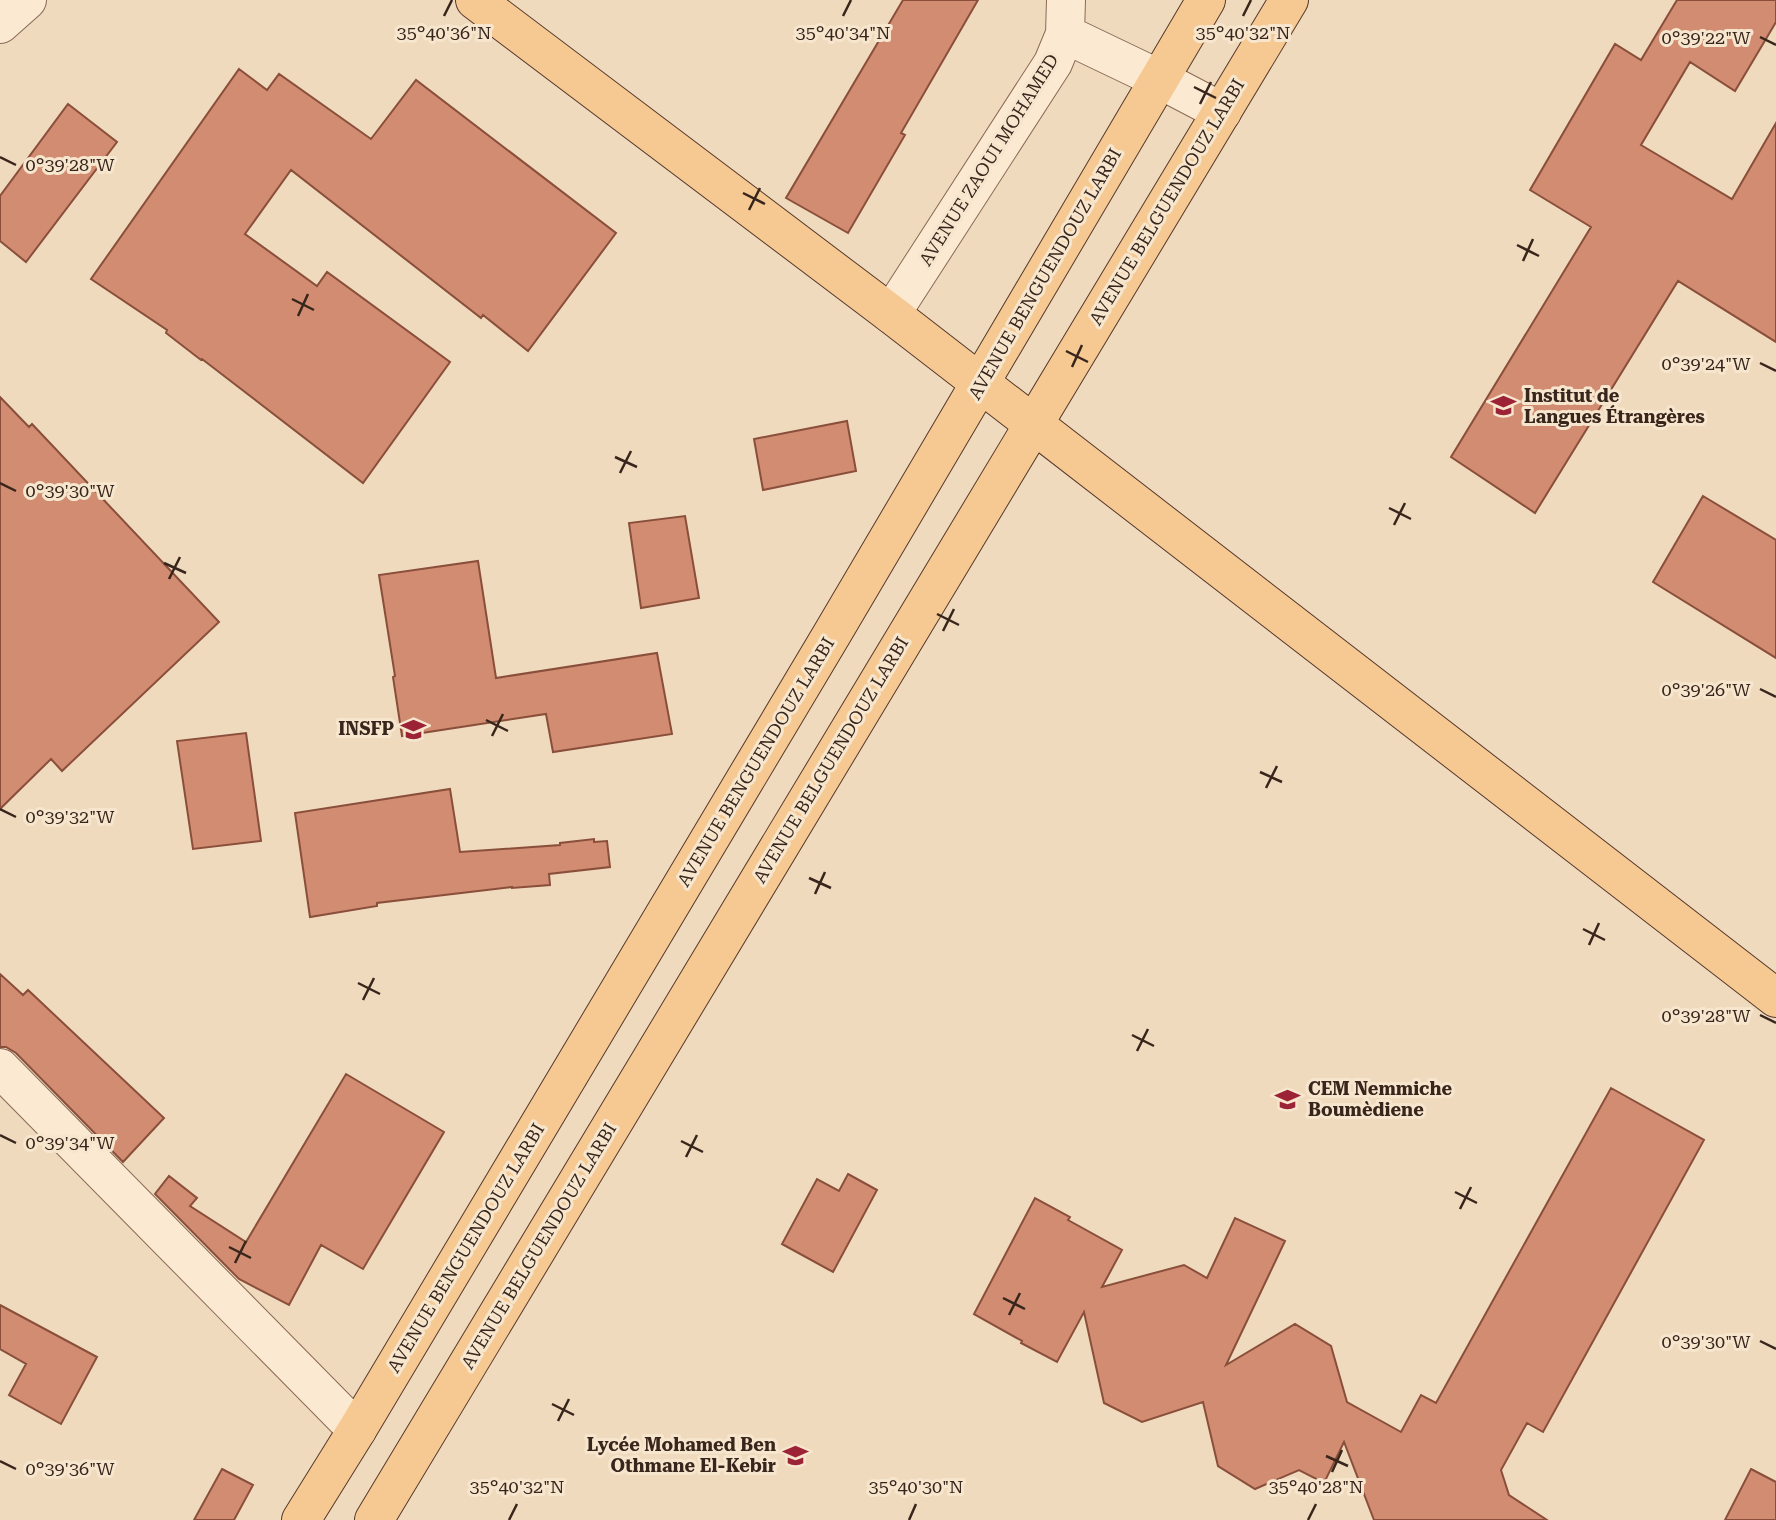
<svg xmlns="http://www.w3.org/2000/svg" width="1776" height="1520" font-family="'Roboto Serif',serif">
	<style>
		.building { fill: #d18c72; stroke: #8a4f3a; stroke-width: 2 }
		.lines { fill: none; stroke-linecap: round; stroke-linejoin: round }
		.minor-casing { stroke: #8a6a56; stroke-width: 40 }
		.major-casing { stroke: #57392b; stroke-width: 40 }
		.minor { stroke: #fbe9d2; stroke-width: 38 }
		.major { stroke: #f6c993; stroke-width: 38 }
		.ticks { fill: none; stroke: #38251b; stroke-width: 2.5 }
		.labels { text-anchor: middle; stroke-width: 6; stroke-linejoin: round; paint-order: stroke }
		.street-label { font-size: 18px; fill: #38251b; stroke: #f7e6ce }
		.poi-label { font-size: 18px; font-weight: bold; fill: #38251b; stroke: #f7e6ce; text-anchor: start }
		.ticks-label { font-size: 18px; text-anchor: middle; fill: #38251b; stroke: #f7e6ce; stroke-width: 6; stroke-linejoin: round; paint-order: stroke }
	</style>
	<rect width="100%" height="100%" fill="#f0dabe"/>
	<!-- building -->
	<path class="building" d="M 903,0 L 978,0 L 901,133 L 905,135 L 848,233 L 786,198 Z
		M 1677,0 L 1776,0 L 1776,22 L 1735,91 L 1690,62 L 1641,145 L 1732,199 L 1776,123 L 1776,342 L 1678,281 L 1535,513 L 1451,457 L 1591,227 L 1530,190 L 1615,44 L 1641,60 Z
		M 239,69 L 267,90 L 279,74 L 371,139 L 416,80 L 616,233 L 528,351 L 483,315 L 481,318 L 291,170 L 245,234 L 317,286 L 327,272 L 450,362 L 363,483 L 202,359 L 201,360 L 166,333 L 167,330 L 91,279 Z
		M 68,104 L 117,142 L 26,262 L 0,241 L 0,196 Z
		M 0,397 L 29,427 L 32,424 L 219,622 L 62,771 L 51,759 L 0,809 Z
		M 847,421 L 856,471 L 763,490 L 754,439 Z
		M 1703,496 L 1776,540 L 1776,658 L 1653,582 Z
		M 685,516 L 699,598 L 641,608 L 629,523 Z
		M 478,561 L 496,678 L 657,653 L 672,734 L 553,752 L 546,714 L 402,736 L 393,677 L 395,676 L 379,575 Z
		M 246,733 L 261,841 L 193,849 L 177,741 Z
		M 450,789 L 460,852 L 560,845 L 560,843 L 594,839 L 594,842 L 607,841 L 610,867 L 549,874 L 550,885 L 512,888 L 512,887 L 377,903 L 377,906 L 310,917 L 295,813 Z
		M 0,974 L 23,995 L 28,990 L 164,1118 L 123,1162 L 16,1053 L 6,1047 L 0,1047 Z
		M 346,1074 L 444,1132 L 363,1269 L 321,1245 L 289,1305 L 239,1279 L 155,1194 L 169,1176 L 197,1198 L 190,1206 L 246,1242 Z
		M 1611,1088 L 1704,1140 L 1543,1432 L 1527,1423 L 1501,1470 L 1509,1495 L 1547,1520 L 1374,1520 L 1344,1442 L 1324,1483 L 1299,1470 L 1255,1489 L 1218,1466 L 1203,1402 L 1142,1422 L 1104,1403 L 1084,1312 L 1057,1362 L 1021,1343 L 1022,1341 L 974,1314 L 1035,1198 L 1070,1217 L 1068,1220 L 1122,1250 L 1102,1287 L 1184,1265 L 1207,1278 L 1235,1218 L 1285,1241 L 1226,1365 L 1295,1324 L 1331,1346 L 1347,1402 L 1401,1432 L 1421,1395 L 1436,1403 Z
		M 848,1174 L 877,1190 L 833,1272 L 782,1244 L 817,1179 L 839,1191 Z
		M 0,1305 L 97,1357 L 61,1424 L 9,1395 L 26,1364 L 0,1349 Z
		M 222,1469 L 253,1485 L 234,1520 L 194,1520 Z
		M 1751,1469 L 1776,1482 L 1776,1520 L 1725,1520 Z"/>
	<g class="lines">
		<defs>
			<path id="minor" d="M 0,24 L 27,0
				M 1065,34 L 1159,79 L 1222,112
				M 891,314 L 1053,63 L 1065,34 L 1066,0
				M 0,1068 L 357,1430"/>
			<path id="major" d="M 475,0 L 891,314 L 1776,998
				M 301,1520 L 357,1430 L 832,634 L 1206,0
				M 374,1520 L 1289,0"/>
		</defs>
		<!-- minor casing -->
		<use href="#minor" class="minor-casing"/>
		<!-- major casing -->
		<use href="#major" class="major-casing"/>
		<!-- minor -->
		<use href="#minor" class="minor"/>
		<!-- major -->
		<use href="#major" class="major"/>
	</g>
	<!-- ticks -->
	<path class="ticks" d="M 444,16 L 452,0M 843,16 L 851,0M 1243,16 L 1251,0M 1760,37 L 1776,45M 1194,87 L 1216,98M 1200,104 L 1211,82M 0,157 L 16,165M 743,193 L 765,204M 749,210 L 760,188M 1517,245 L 1539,256M 1523,261 L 1533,239M 292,299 L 314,310M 298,316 L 308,294M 1066,351 L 1088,362M 1760,363 L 1776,371M 1072,367 L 1082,345M 615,457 L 637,467M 620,473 L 631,451M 0,483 L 16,491M 1389,508 L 1411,519M 1394,525 L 1405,503M 164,563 L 186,573M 169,579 L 180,557M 937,614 L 959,625M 943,631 L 954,609M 1760,689 L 1776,697M 486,720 L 508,731M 492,736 L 503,714M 1260,772 L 1282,782M 1266,788 L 1277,766M 0,809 L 16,817M 809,878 L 831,888M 815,894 L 825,872M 1583,929 L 1605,940M 1589,945 L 1599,923M 358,983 L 380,994M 363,1000 L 374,978M 1760,1015 L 1776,1023M 1132,1035 L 1154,1046M 1137,1051 L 1148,1029M 0,1135 L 16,1143M 681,1141 L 703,1152M 686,1157 L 697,1135M 1455,1192 L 1477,1203M 1460,1209 L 1471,1187M 229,1247 L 251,1258M 235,1263 L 246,1241M 1003,1298 L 1025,1309M 1009,1315 L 1020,1293M 1760,1341 L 1776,1349M 552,1404 L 574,1415M 558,1421 L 569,1399M 1326,1456 L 1348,1466M 0,1461 L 16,1469M 1332,1472 L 1342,1450M 509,1520 L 517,1504M 909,1520 L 916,1504M 1308,1520 L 1316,1504"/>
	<!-- icons -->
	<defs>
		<symbol id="university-bare" viewBox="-9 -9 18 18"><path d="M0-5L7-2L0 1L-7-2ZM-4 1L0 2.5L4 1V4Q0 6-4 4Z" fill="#9c2335" stroke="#f7e6ce" stroke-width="2.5" paint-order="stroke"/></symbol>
		<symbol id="school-bare" viewBox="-9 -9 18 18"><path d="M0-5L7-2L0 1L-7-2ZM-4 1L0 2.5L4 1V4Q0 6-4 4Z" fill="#9c2335" stroke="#f7e6ce" stroke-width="2.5" paint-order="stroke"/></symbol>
	</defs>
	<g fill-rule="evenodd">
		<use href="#university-bare" x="1486" y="388" width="35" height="35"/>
		<use href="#university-bare" x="396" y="712" width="35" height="35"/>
		<use href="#school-bare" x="1270" y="1082" width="35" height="35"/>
		<use href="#school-bare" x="778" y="1438" width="35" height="35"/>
	</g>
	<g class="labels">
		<!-- street labels -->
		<g class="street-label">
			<text transform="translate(989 160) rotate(-58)" y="6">AVENUE ZAOUI MOHAMED</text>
			<text transform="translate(1167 202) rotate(-59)" y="6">AVENUE BELGUENDOUZ LARBI</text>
			<text transform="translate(1045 274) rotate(-60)" y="6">AVENUE BENGUENDOUZ LARBI</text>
			<text transform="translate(831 760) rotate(-59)" y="6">AVENUE BELGUENDOUZ LARBI</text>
			<text transform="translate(756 762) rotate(-59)" y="6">AVENUE BENGUENDOUZ LARBI</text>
			<text transform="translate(539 1246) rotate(-59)" y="6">AVENUE BELGUENDOUZ LARBI</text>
			<text transform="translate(466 1248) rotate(-59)" y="6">AVENUE BENGUENDOUZ LARBI</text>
		</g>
		<!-- poi labels -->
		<g class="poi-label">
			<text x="1524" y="402">Institut de<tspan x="1524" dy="21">Langues Étrangères</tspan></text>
			<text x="394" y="735" text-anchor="end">INSFP</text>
			<text x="1308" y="1095">CEM Nemmiche<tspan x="1308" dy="21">Boumèdiene</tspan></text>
			<text x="776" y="1451" text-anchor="end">Lycée Mohamed Ben<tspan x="776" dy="21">Othmane El-Kebir</tspan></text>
		</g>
	</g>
	<g class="ticks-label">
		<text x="444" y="39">35°40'36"N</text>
		<text x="843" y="39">35°40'34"N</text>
		<text x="1243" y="39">35°40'32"N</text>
		<text x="1706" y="44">0°39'22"W</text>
		<text x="70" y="171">0°39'28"W</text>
		<text x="1706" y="370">0°39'24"W</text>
		<text x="70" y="497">0°39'30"W</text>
		<text x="1706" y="696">0°39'26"W</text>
		<text x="70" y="823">0°39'32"W</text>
		<text x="1706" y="1022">0°39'28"W</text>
		<text x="70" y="1149">0°39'34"W</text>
		<text x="1706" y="1348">0°39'30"W</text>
		<text x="70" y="1475">0°39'36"W</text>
		<text x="517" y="1493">35°40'32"N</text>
		<text x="916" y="1493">35°40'30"N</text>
		<text x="1316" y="1493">35°40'28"N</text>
	</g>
</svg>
